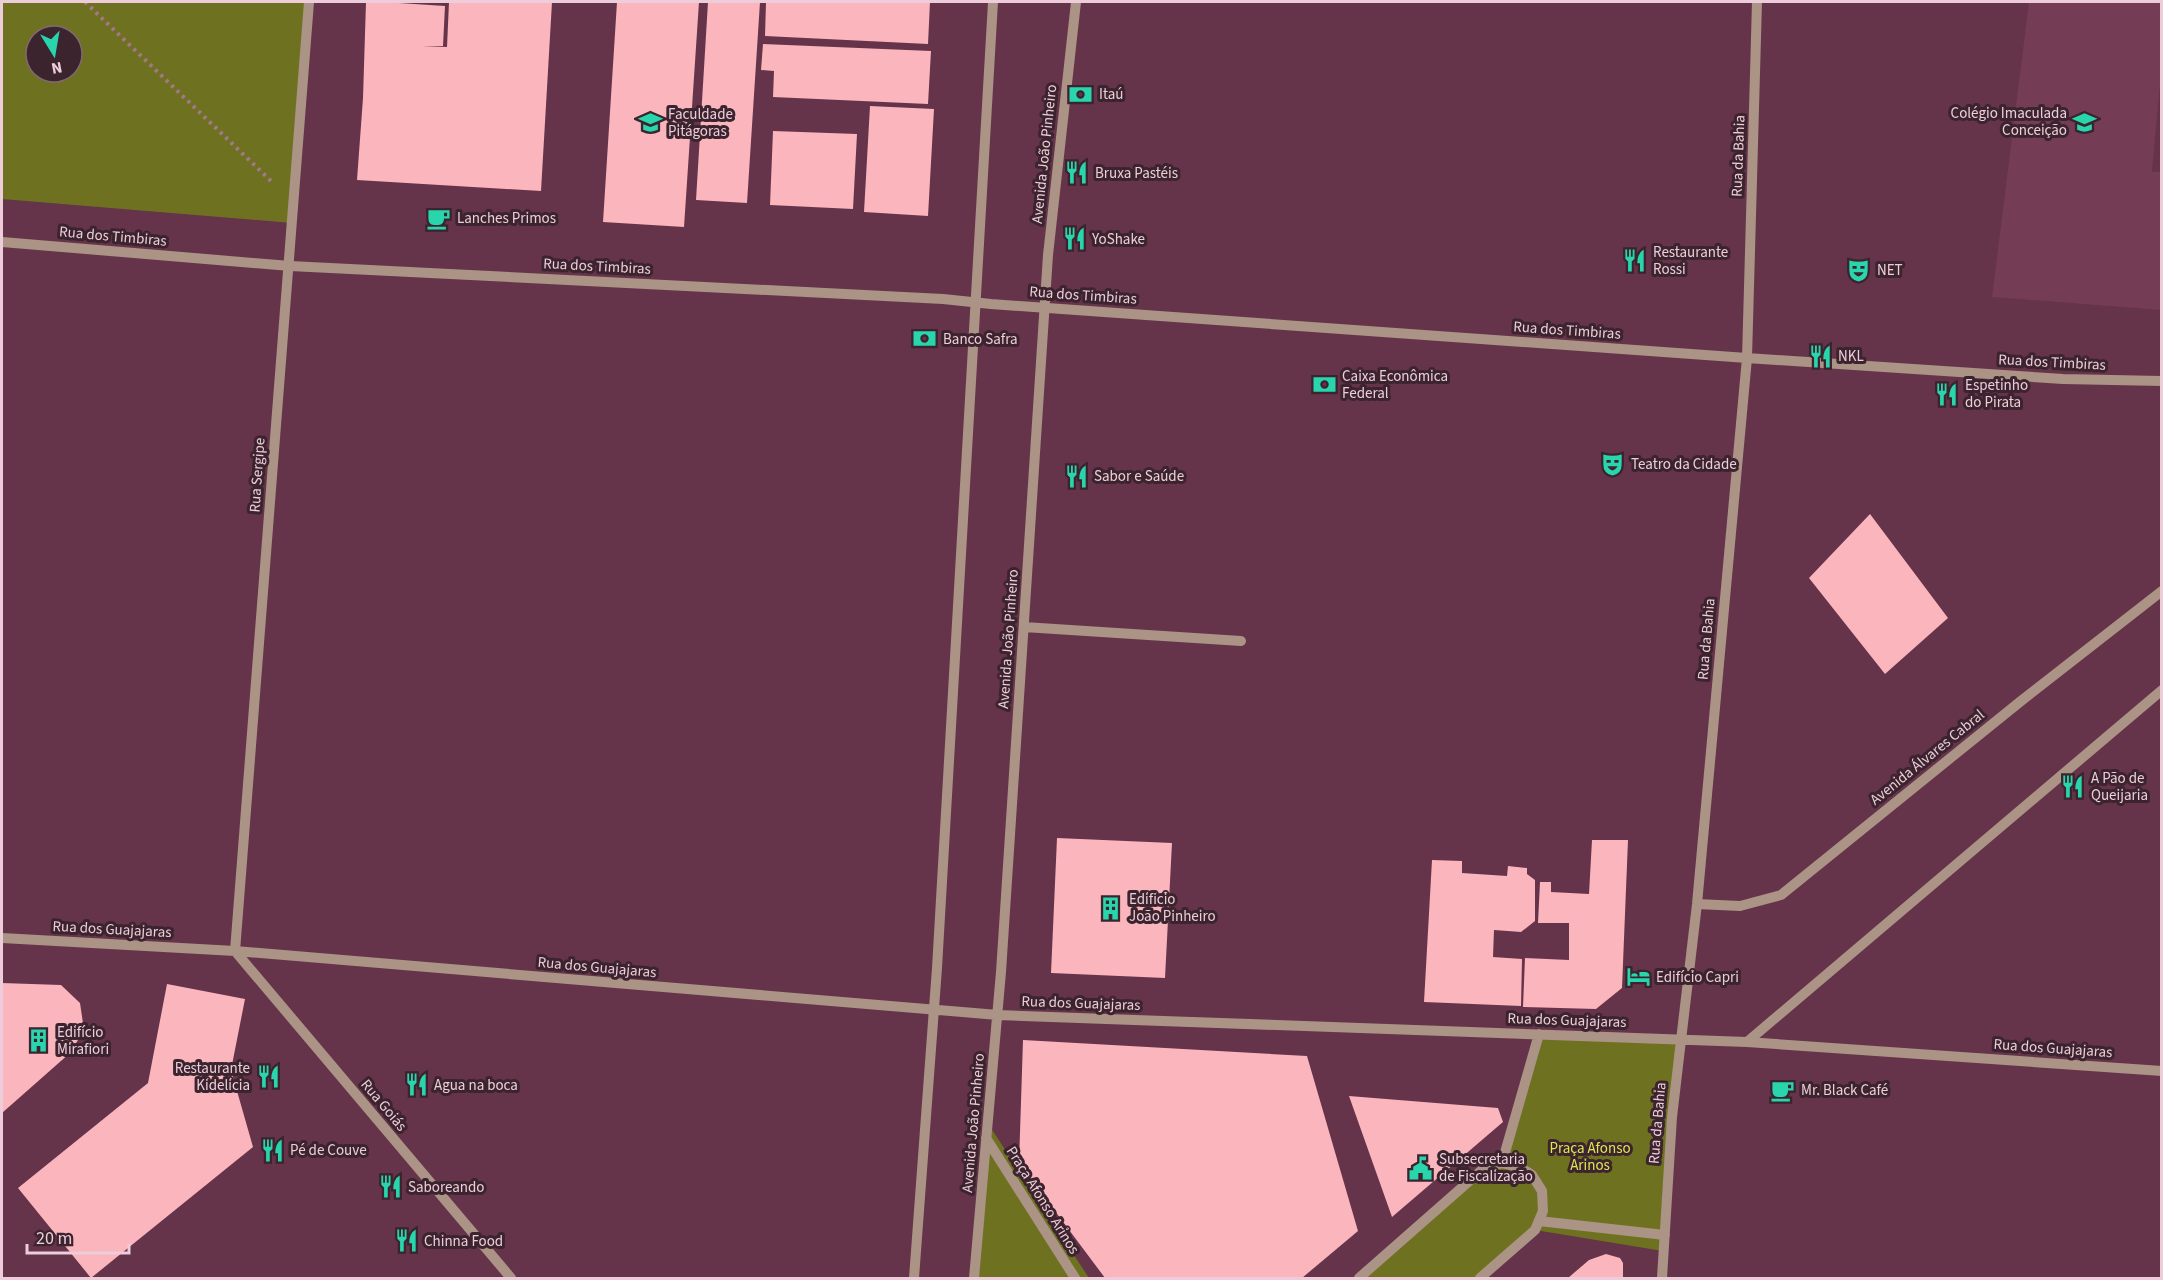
<svg xmlns="http://www.w3.org/2000/svg" width="2163" height="1280" font-family="'Source Sans 3',sans-serif">
	<style>
		.built { fill: #753c56 }
		.green { fill: #6e7220; fill-rule: evenodd }
		.building { fill: #fbb5bc }
		.lines { fill: none; stroke-linecap: round; stroke-linejoin: round }
		.path { stroke: #a2788b; stroke-width: 4; stroke-dasharray: 3 4.5; stroke-linecap: butt }
		.minor { stroke: #ab9385; stroke-width: 10 }
		.labels { text-anchor: middle; stroke-width: 6; stroke-linejoin: round; paint-order: stroke }
		.poi-label { font-size: 15px; fill: #edcdda; stroke: #3b242e; text-anchor: start }
		.street-label { font-size: 15px; fill: #edcdda; stroke: #3b242e }
		.park-label { font-size: 15px; fill: #dee550; stroke: #3b242e }
	</style>
	<rect width="100%" height="100%" fill="#65334a"/>
	<!-- built -->
	<path class="built" d="M 2029,2 L 2161,2 L 2161,73 L 2152,172 L 2161,172 L 2161,310 L 1992,297 Z"/>
	<!-- green -->
	<path class="green" d="M 2,2 L 309,2 L 292,223 L 2,199 ZM 36,36 L 72,36 L 72,72 L 36,72 Z
		M 1534,1035 L 1681,1040 L 1663,1251 L 1535,1230 L 1480,1278 L 1359,1278 L 1501,1161 Z
		M 987,1122 L 1089,1278 L 976,1278 Z"/>
	<!-- building -->
	<path class="building" d="M 366,2 L 399,2 L 399,3 L 445,6 L 443,46 L 422,46 L 447,47 L 449,2 L 552,2 L 541,191 L 357,180 L 363,98 Z
		M 617,2 L 699,2 L 684,227 L 603,222 Z
		M 708,2 L 760,2 L 747,203 L 696,200 Z
		M 766,2 L 930,2 L 928,44 L 765,36 Z
		M 763,44 L 931,51 L 928,104 L 773,97 L 774,71 L 761,70 Z
		M 870,106 L 934,109 L 928,216 L 864,212 Z
		M 773,131 L 857,134 L 853,209 L 770,205 Z
		M 1870,514 L 1948,618 L 1885,674 L 1809,578 Z
		M 1057,838 L 1172,843 L 1165,978 L 1051,973 Z
		M 1592,840 L 1628,840 L 1622,988 L 1596,1009 L 1523,1007 L 1525,958 L 1569,960 L 1569,923 L 1538,923 L 1540,882 L 1551,882 L 1551,892 L 1589,894 Z
		M 1432,860 L 1462,861 L 1462,873 L 1507,876 L 1508,866 L 1527,868 L 1527,874 L 1535,880 L 1535,921 L 1521,932 L 1494,930 L 1493,957 L 1522,959 L 1521,1006 L 1424,1002 Z
		M 2,983 L 61,985 L 80,1003 L 84,1030 L 70,1053 L 2,1113 Z
		M 167,984 L 245,999 L 231,1070 L 253,1147 L 91,1278 L 18,1188 L 148,1083 Z
		M 1023,1040 L 1307,1056 L 1358,1231 L 1302,1278 L 1105,1278 L 1019,1163 Z
		M 1349,1096 L 1498,1108 L 1503,1122 L 1392,1217 Z
		M 1606,1254 L 1620,1258 L 1623,1263 L 1623,1278 L 1568,1278 L 1589,1260 Z"/>
	<g class="lines">
		<!-- path -->
		<path class="path" d="M 85,2 L 271,181"/>
		<!-- minor -->
		<path class="minor" d="M 309,2 L 235,951 L 511,1278
			M 2,242 L 290,266 L 943,299 L 991,304 L 1747,358 L 2063,379 L 2162,381
			M 1024,627 L 1241,641
			M 1697,904 L 1740,906 L 1781,895 L 2021,701 L 2162,591
			M 2,938 L 235,951 L 998,1015 L 1747,1042 L 2162,1071
			M 1747,1042 L 2162,690
			M 986,1138 L 1075,1278
			M 1502,1163 L 1539,1034
			M 1539,1221 L 1665,1235
			M 914,1278 L 937,968 L 993,2
			M 974,1278 L 1001,972 L 1048,255 L 1076,2
			M 1359,1278 L 1483,1169 L 1502,1163 L 1520,1167 L 1532,1175 L 1542,1191 L 1543,1211 L 1535,1230 L 1480,1278
			M 1662,1278 L 1672,1117 L 1697,904 L 1747,358 L 1757,2"/>
	</g>
	<!-- icons -->
	<defs>
		<symbol id="bank-bare" viewBox="-9 -9 18 18"><path d="M-6-4H6V4H-6ZM0-2.3a2.3 2.3 0 1 0 0 4.6a2.3 2.3 0 1 0 0-4.6Z" fill="#28d5ad" stroke="#3b242e" stroke-width="2.5" paint-order="stroke"/></symbol>
		<symbol id="school-bare" viewBox="-9 -9 18 18"><path d="M0-5L7-2L0 1L-7-2ZM-4 1L0 2.5L4 1V4Q0 6-4 4Z" fill="#28d5ad" stroke="#3b242e" stroke-width="2.5" paint-order="stroke"/></symbol>
		<symbol id="university-bare" viewBox="-9 -9 18 18"><path d="M0-5L7-2L0 1L-7-2ZM-4 1L0 2.5L4 1V4Q0 6-4 4Z" fill="#28d5ad" stroke="#3b242e" stroke-width="2.5" paint-order="stroke"/></symbol>
		<symbol id="restaurant-bare" viewBox="-9 -9 18 18"><path d="M-5-6h1v4h1v-4h1v4h1v-4h1v5L-1.5 .5V6h-2V.5L-5-1ZM5-6V6H3V1.5H1.5Q1.5-4 5-6Z" fill="#28d5ad" stroke="#3b242e" stroke-width="2.5" paint-order="stroke"/></symbol>
		<symbol id="cafe-bare" viewBox="-9 -9 18 18"><path d="M-5.5-4.5H6V0H3Q3 3.5 0 3.5H-2.5Q-5.5 3.5-5.5 0ZM3-3.2v2h1.7v-2ZM-6 4.5H4V6H-6Z" fill="#28d5ad" stroke="#3b242e" stroke-width="2.5" paint-order="stroke"/></symbol>
		<symbol id="theatre-bare" viewBox="-9 -9 18 18"><path d="M-5-5.5Q0-4 5-5.5V0Q5 5 0 6Q-5 5-5 0ZM-3.3-2.5H-1v1.5H-3.3ZM1-2.5H3.3v1.5H1ZM-2.8 1Q0 5.5 2.8 1Z" fill="#28d5ad" stroke="#3b242e" stroke-width="2.5" paint-order="stroke"/></symbol>
		<symbol id="building-bare" viewBox="-9 -9 18 18"><path d="M-4-6H4V6H1V3H-1V6H-4ZM-2.5-4.3h1.7v1.8h-1.7ZM.8-4.3h1.7v1.8H.8ZM-2.5-1h1.7V.8h-1.7ZM.8-1h1.7V.8H.8Z" fill="#28d5ad" stroke="#3b242e" stroke-width="2.5" paint-order="stroke"/></symbol>
		<symbol id="hotel-bare" viewBox="-9 -9 18 18"><path d="M-6-4.5h1.5V1H6V5H4.5V3h-9V5H-6ZM-4 0a1.8 1.8 0 1 1 3.6 0ZM.5 0V-2.5h3Q6-2.5 6 0Z" fill="#28d5ad" stroke="#3b242e" stroke-width="2.5" paint-order="stroke"/></symbol>
		<symbol id="civic-bare" viewBox="-9 -9 18 18"><path d="M-.6-6.5H3V-4.5H.6V-3L4-1V1h2V6H-6V1h2V-1L-.6-3ZM-1.2 2.5V6h2.4V2.5Z" fill="#28d5ad" stroke="#3b242e" stroke-width="2.5" paint-order="stroke"/></symbol>
	</defs>
	<g fill-rule="evenodd">
		<use href="#bank-bare" x="1064" y="78" width="33" height="33"/>
		<use href="#school-bare" x="2068" y="106" width="33" height="33"/>
		<use href="#university-bare" x="634" y="106" width="33" height="33"/>
		<use href="#restaurant-bare" x="1060" y="156" width="33" height="33"/>
		<use href="#cafe-bare" x="422" y="202" width="33" height="33"/>
		<use href="#restaurant-bare" x="1058" y="222" width="33" height="33"/>
		<use href="#restaurant-bare" x="1618" y="244" width="33" height="33"/>
		<use href="#theatre-bare" x="1842" y="254" width="33" height="33"/>
		<use href="#bank-bare" x="908" y="322" width="33" height="33"/>
		<use href="#restaurant-bare" x="1804" y="340" width="33" height="33"/>
		<use href="#bank-bare" x="1308" y="368" width="33" height="33"/>
		<use href="#restaurant-bare" x="1930" y="378" width="33" height="33"/>
		<use href="#theatre-bare" x="1596" y="448" width="33" height="33"/>
		<use href="#restaurant-bare" x="1060" y="460" width="33" height="33"/>
		<use href="#restaurant-bare" x="2056" y="770" width="33" height="33"/>
		<use href="#building-bare" x="1094" y="892" width="33" height="33"/>
		<use href="#hotel-bare" x="1622" y="960" width="33" height="33"/>
		<use href="#building-bare" x="22" y="1024" width="33" height="33"/>
		<use href="#restaurant-bare" x="252" y="1060" width="33" height="33"/>
		<use href="#restaurant-bare" x="400" y="1068" width="33" height="33"/>
		<use href="#cafe-bare" x="1766" y="1074" width="33" height="33"/>
		<use href="#restaurant-bare" x="256" y="1134" width="33" height="33"/>
		<use href="#civic-bare" x="1404" y="1152" width="33" height="33"/>
		<use href="#restaurant-bare" x="374" y="1170" width="33" height="33"/>
		<use href="#restaurant-bare" x="390" y="1224" width="33" height="33"/>
	</g>
	<g class="labels">
		<!-- poi labels -->
		<g class="poi-label">
			<text x="1099" y="99">Itaú</text>
			<text x="2067" y="118" text-anchor="end">Colégio Imaculada<tspan x="2067" dy="17">Conceição</tspan></text>
			<text x="668" y="119">Faculdade<tspan x="668" dy="17">Pitágoras</tspan></text>
			<text x="1095" y="178">Bruxa Pastéis</text>
			<text x="457" y="223">Lanches Primos</text>
			<text x="1092" y="244">YoShake</text>
			<text x="1653" y="257">Restaurante<tspan x="1653" dy="17">Rossi</tspan></text>
			<text x="1877" y="275">NET</text>
			<text x="943" y="344">Banco Safra</text>
			<text x="1838" y="361">NKL</text>
			<text x="1342" y="381">Caixa Econômica<tspan x="1342" dy="17">Federal</tspan></text>
			<text x="1965" y="390">Espetinho<tspan x="1965" dy="17">do Pirata</tspan></text>
			<text x="1631" y="469">Teatro da Cidade</text>
			<text x="1094" y="481">Sabor e Saúde</text>
			<text x="2091" y="783">A Pão de<tspan x="2091" dy="17">Queijaria</tspan></text>
			<text x="1129" y="904">Edificio<tspan x="1129" dy="17">João Pinheiro</tspan></text>
			<text x="1656" y="982">Edifício Capri</text>
			<text x="57" y="1037">Edifício<tspan x="57" dy="17">Mirafiori</tspan></text>
			<text x="250" y="1073" text-anchor="end">Restaurante<tspan x="250" dy="17">Kidelicia</tspan></text>
			<text x="434" y="1090">Agua na boca</text>
			<text x="1801" y="1095">Mr. Black Café</text>
			<text x="290" y="1155">Pé de Couve</text>
			<text x="1439" y="1164">Subsecretaria<tspan x="1439" dy="17">de Fiscalização</tspan></text>
			<text x="408" y="1192">Saboreando</text>
			<text x="424" y="1246">Chinna Food</text>
		</g>
		<!-- street labels -->
		<g class="street-label">
			<text transform="translate(1044 154) rotate(-84)" y="5">Avenida João Pinheiro</text>
			<text transform="translate(1738 156) rotate(-88)" y="5">Rua da Bahia</text>
			<text transform="translate(113 236) rotate(5)" y="5">Rua dos Timbiras</text>
			<text transform="translate(597 266) rotate(3)" y="5">Rua dos Timbiras</text>
			<text transform="translate(1083 295) rotate(4)" y="5">Rua dos Timbiras</text>
			<text transform="translate(1567 330) rotate(4)" y="5">Rua dos Timbiras</text>
			<text transform="translate(2052 362) rotate(3)" y="5">Rua dos Timbiras</text>
			<text transform="translate(257 475) rotate(-86)" y="5">Rua Sergipe</text>
			<text transform="translate(1008 639) rotate(-86)" y="5">Avenida João Pinheiro</text>
			<text transform="translate(1706 639) rotate(-85)" y="5">Rua da Bahia</text>
			<text transform="translate(1927 757) rotate(-39)" y="5">Avenida Álvares Cabral</text>
			<text transform="translate(112 929) rotate(3)" y="5">Rua dos Guajajaras</text>
			<text transform="translate(597 967) rotate(5)" y="5">Rua dos Guajajaras</text>
			<text transform="translate(1081 1003) rotate(2)" y="5">Rua dos Guajajaras</text>
			<text transform="translate(1567 1020) rotate(2)" y="5">Rua dos Guajajaras</text>
			<text transform="translate(2053 1048) rotate(4)" y="5">Rua dos Guajajaras</text>
			<text transform="translate(384 1105) rotate(50)" y="5">Rua Goiás</text>
			<text transform="translate(973 1123) rotate(-85)" y="5">Avenida João Pinheiro</text>
			<text transform="translate(1657 1123) rotate(-85)" y="5">Rua da Bahia</text>
			<text transform="translate(1043 1200) rotate(58)" y="5">Praça Afonso Arinos</text>
		</g>
		<!-- park labels -->
		<g class="park-label">
			<text x="1590" y="1153">Praça Afonso<tspan x="1590" dy="17">Arinos</tspan></text>
		</g>
	</g>
	<!-- border -->
	<rect width="2163" height="1280" fill="none" stroke="#edcdda" stroke-width="6"/>
	<!-- north arrow -->
	<g transform="translate(54 54) rotate(169)"><circle r="28" fill="#3b242e" stroke="#826873" stroke-width="1.5"/>
	<path d="M0-4.5L10 22L0 15L-10 22Z" fill="#28d5ad"/>
	<text y="-9" font-size="16" font-weight="bold" text-anchor="middle" fill="#edcdda">N</text>
	</g>
	<!-- scale -->
	<path d="M27 1244v9h102v-9" fill="none" stroke="#edcdda" stroke-width="3"/>
	<text x="36" y="1244" font-size="18" fill="#edcdda" stroke="#3b242e" stroke-width="4.5" paint-order="stroke">20 m</text>
</svg>
